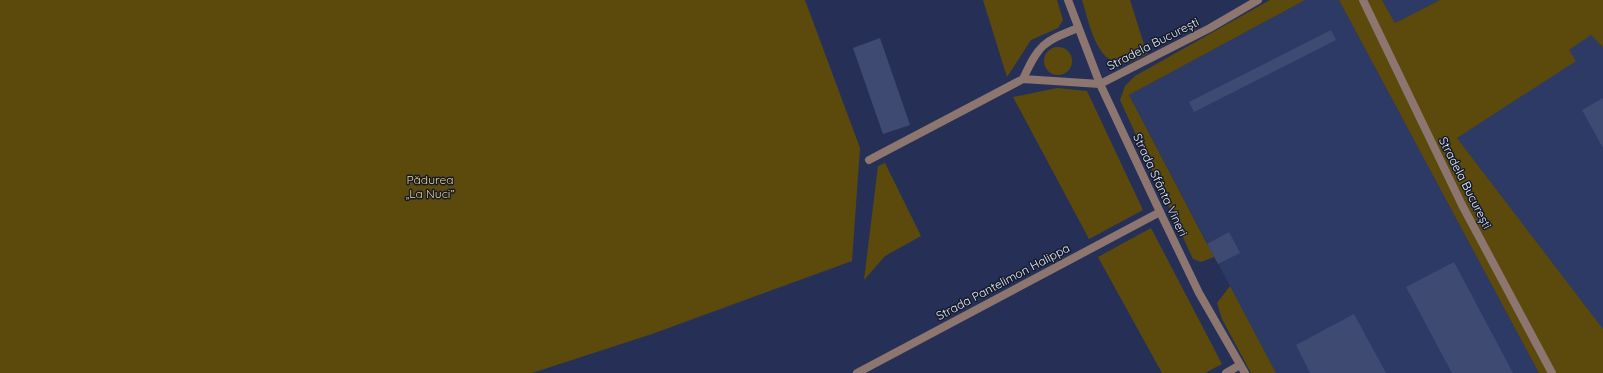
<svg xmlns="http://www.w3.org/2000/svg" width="1603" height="373" font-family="Quicksand,sans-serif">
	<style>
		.built { fill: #2e3a66 }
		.green { fill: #5c4a0d }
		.building { fill: #3f4a73 }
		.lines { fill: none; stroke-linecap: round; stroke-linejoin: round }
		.service { stroke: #8d7570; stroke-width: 8 }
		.minor { stroke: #8d7570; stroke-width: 8 }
		.tertiary { stroke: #8d7570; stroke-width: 8 }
		.labels { text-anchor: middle; stroke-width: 3; stroke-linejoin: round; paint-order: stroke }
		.street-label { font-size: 12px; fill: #eaeffe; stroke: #151a2b }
		.park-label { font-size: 12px; fill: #f4d67e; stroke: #151a2b }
	</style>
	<rect width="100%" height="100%" fill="#263056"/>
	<!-- built -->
	<path class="built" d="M 1305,0 L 1339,0 L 1539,373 L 1276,373 L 1129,95 Z
		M 1382,0 L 1440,0 L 1395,23 Z
		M 1591,34 L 1603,47 L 1603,329 L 1457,138 L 1575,61 L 1568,51 Z"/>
	<!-- green -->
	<path class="green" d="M 0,0 L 805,0 L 860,148 L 852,261 L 652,334 L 532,373 L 0,373 Z
		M 983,0 L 1057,0 L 1063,20 L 1058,28 L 1031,40 L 1007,77 Z
		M 1082,0 L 1130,0 L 1147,54 C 1142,56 1136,60 1130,62 C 1097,72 1089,21 1082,0 Z
		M 1270,0 L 1305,0 L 1129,95 L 1214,257 L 1201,262 L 1193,259 L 1120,100 L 1125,86 L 1135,76 Z
		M 1339,0 L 1382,0 L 1395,23 L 1440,0 L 1603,0 L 1603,47 L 1591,35 L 1569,50 L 1576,61 L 1457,138 L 1603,329 L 1603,373 L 1539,373 Z
		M1044 61a14 14 0 1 1 28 0a14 14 0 1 1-28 0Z
		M 1057,88 L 1087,91 L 1143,210 L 1089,239 L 1013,97 Z
		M 885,163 L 921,236 L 885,256 L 864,280 L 878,166 Z
		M 1151,228 L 1222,364 L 1205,373 L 1162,373 L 1098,257 Z
		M 1230,286 L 1276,373 L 1251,373 L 1222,319 L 1217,303 Z"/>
	<!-- building -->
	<path class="building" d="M 1331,30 L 1336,40 L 1194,112 L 1189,102 Z
		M 880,38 L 910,125 L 883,134 L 853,48 Z
		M 1603,98 L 1603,148 L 1582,110 Z
		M 1229,232 L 1240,253 L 1218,264 L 1207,244 Z
		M 1454,262 L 1513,373 L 1452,373 L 1406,287 Z
		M 1354,314 L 1386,373 L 1310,373 L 1296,345 Z"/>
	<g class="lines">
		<!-- service -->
		<path class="service" d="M 1023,79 C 1039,44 1043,42 1078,28
			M 869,160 L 1023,79 L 1100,84"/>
		<!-- minor -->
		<path class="minor" d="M 1363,0 L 1462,205 L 1552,373
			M 1100,84 L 1210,28 L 1258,0
			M 857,373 L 1160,212
			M 1226,373 L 1240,365"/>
		<!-- tertiary -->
		<path class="tertiary" d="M 1068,0 L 1100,84 L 1160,212 L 1199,293 L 1245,373"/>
	</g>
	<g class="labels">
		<!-- street labels -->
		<g class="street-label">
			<text transform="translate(1153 44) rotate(-27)" y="4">Stradela București</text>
			<text transform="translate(1465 183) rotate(63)" y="4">Stradela București</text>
			<text transform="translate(1160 185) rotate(65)" y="4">Strada Sfânta Vineri</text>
			<text transform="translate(1003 282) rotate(-28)" y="4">Strada Pantelimon Halippa</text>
		</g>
		<!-- park labels -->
		<g class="park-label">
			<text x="430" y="184">Pădurea<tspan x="430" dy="14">„La Nuci”</tspan></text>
		</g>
	</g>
</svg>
